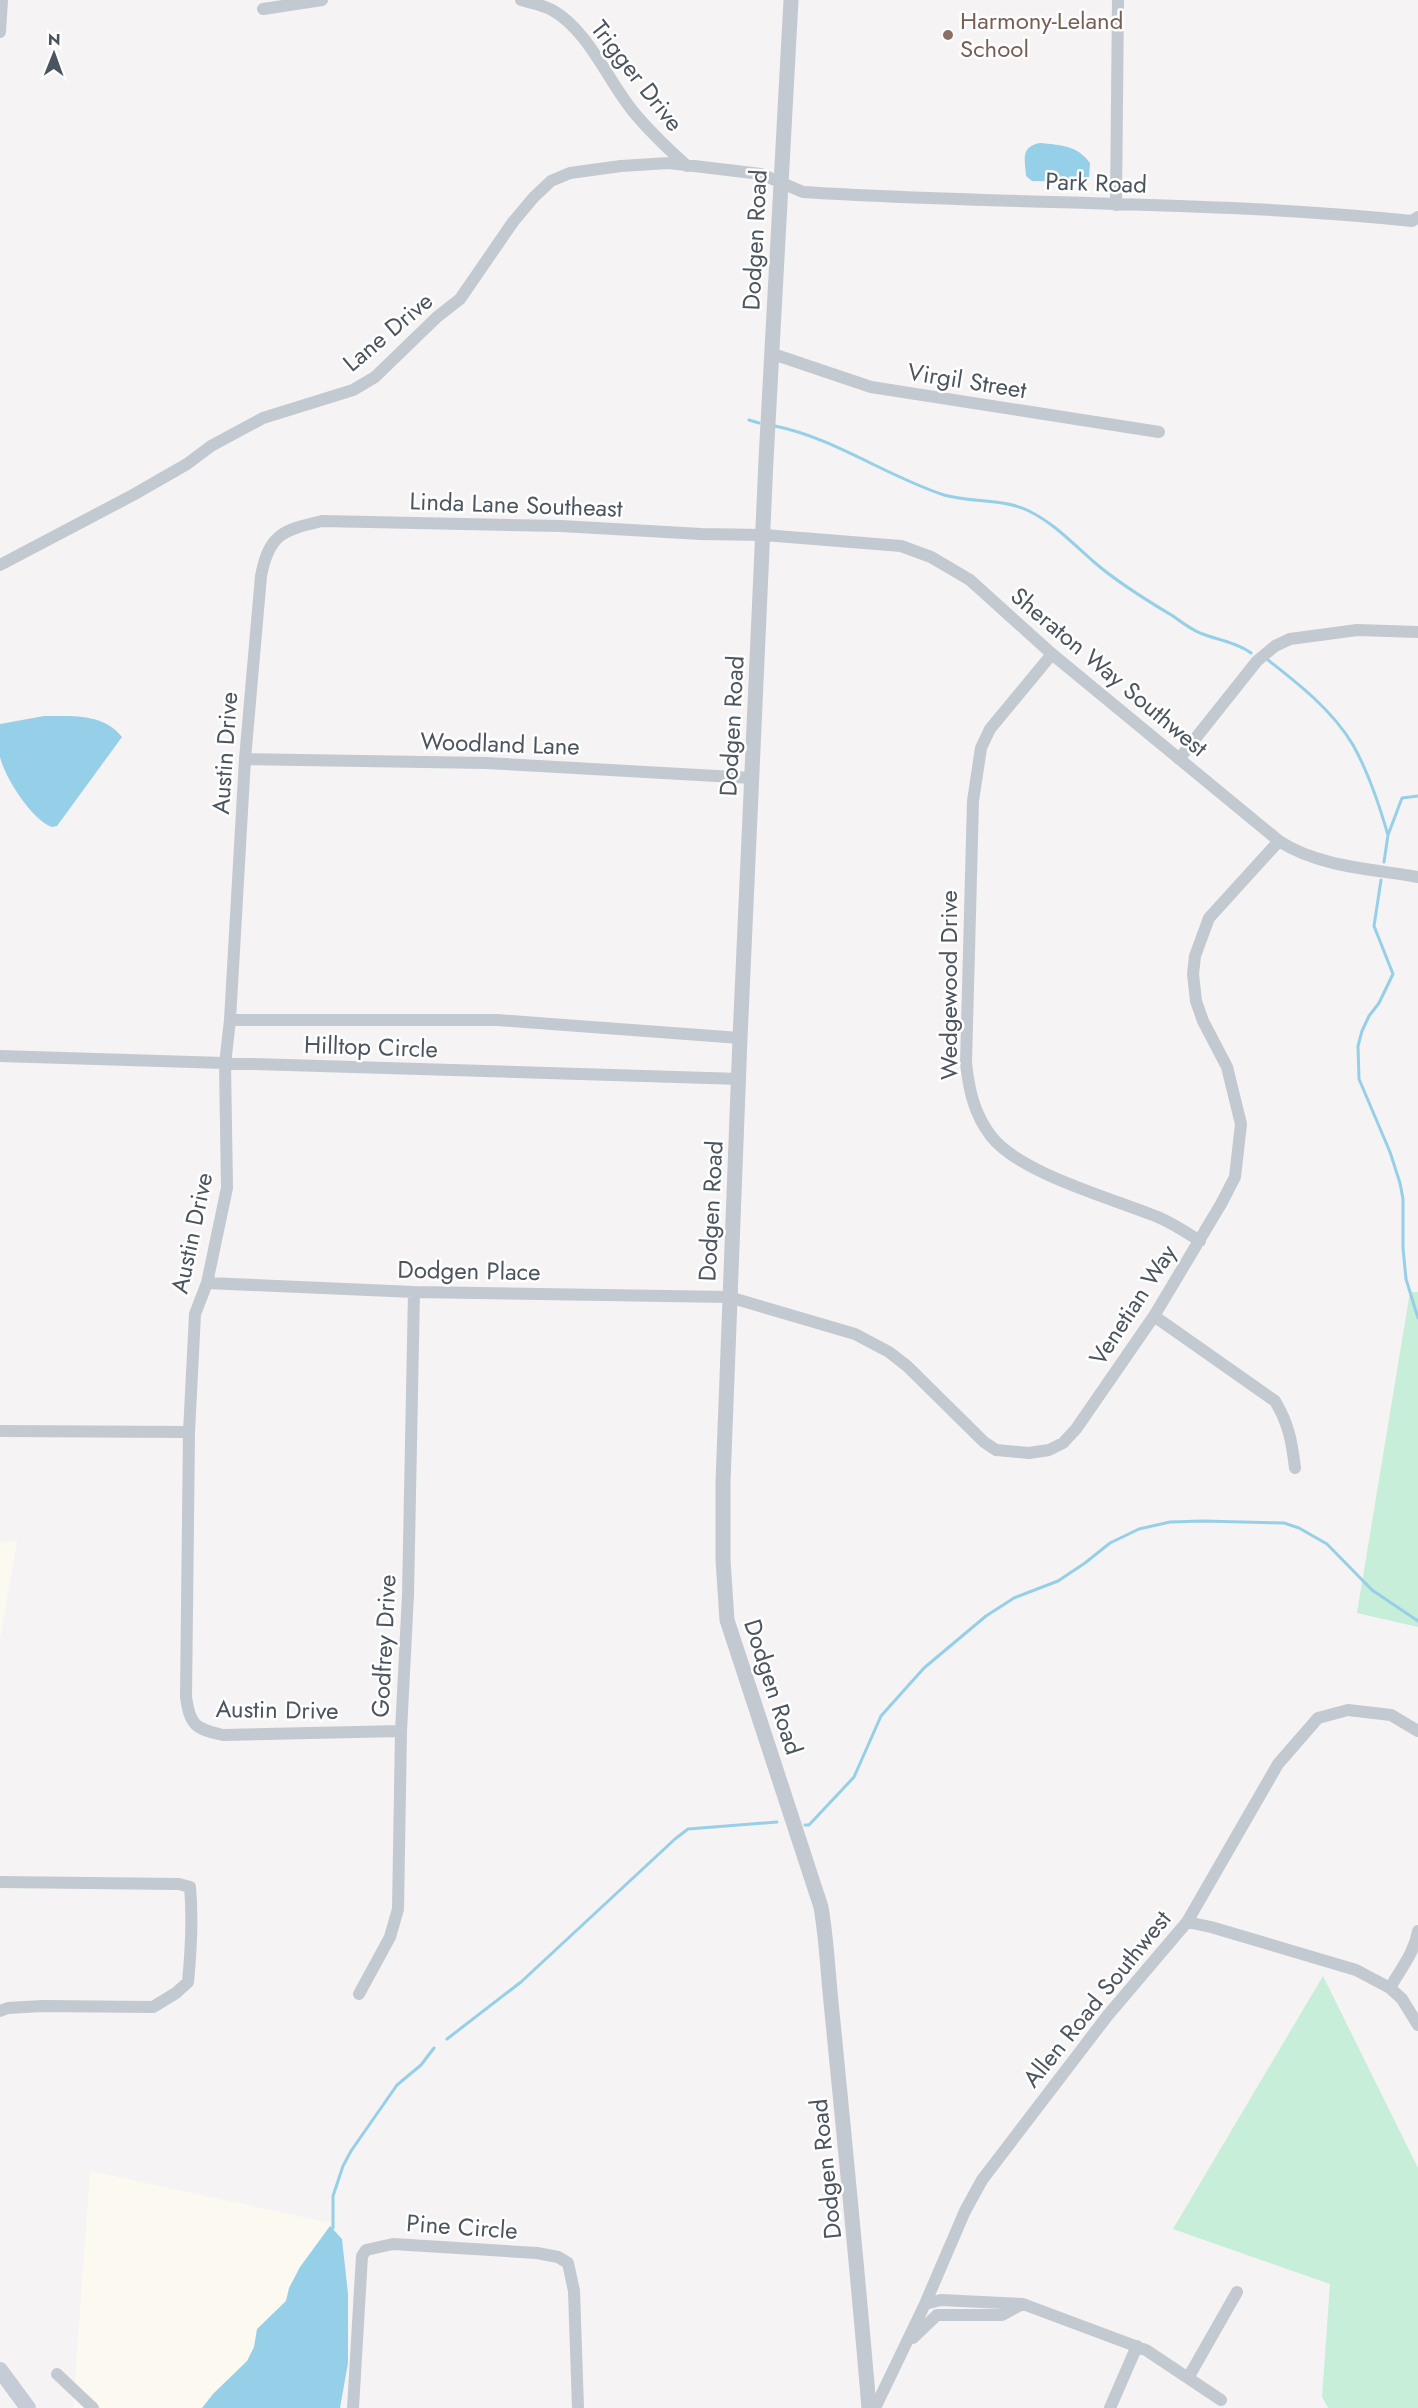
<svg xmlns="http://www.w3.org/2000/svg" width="1418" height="2408" font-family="Jost,sans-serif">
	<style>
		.commercial { fill: #fcfaf0 }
		.green { fill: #c6eed9 }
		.water { fill: #96cfe8 }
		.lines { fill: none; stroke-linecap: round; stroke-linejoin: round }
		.stream { stroke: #96cfe8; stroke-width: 3 }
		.minor { stroke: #c2c9d0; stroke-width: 12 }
		.tertiary { stroke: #c2c9d0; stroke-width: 15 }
		.secondary { stroke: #c5ccd8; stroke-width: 16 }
		.education-dot { fill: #8d6e63; stroke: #fff; stroke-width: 2 }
		.labels { text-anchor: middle; stroke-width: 5; stroke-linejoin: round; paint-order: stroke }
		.education-label { font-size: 24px; fill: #785e54; stroke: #fff; text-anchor: start }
		.street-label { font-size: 24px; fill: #4b545f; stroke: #fff }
	</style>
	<rect width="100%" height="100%" fill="#f5f3f3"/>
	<!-- commercial -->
	<path class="commercial" d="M 17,1541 L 0,1639 L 0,1542 Z
		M 90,2171 L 331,2223 L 220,2408 L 73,2408 Z"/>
	<!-- green -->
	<path class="green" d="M 1410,1292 L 1418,1292 L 1418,1627 L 1357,1613 Z
		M 1323,1976 L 1418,2168 L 1418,2408 L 1328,2408 L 1322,2397 L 1330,2284 L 1173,2229 Z"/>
	<!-- water -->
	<path class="water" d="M 1040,143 C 1060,145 1077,145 1090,163 L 1089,179 L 1084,182 L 1032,181 L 1026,176 C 1025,159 1020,147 1040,143 Z
		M 44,716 C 71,716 104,713 122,737 L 57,826 L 52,827 C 32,820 5,778 0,757 C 0,747 0,734 0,724 Z
		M 330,2226 L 342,2239 L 348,2294 L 348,2363 L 340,2408 L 202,2408 L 213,2394 L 247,2361 L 254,2347 L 257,2329 L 286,2301 L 289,2288 L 300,2267 Z"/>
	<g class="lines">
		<!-- stream -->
		<path class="stream" d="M 749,420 L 759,423
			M 775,426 C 834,438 886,476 944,495 C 972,503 1003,498 1029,511 C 1055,524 1072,543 1094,562 C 1117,582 1146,600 1173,616 C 1181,622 1191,629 1200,633 C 1217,640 1236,642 1251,653
			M 1268,660 C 1299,684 1333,711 1353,745 C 1369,773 1379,804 1388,835
			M 1384,862 L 1388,835 L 1402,798 L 1418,796
			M 1381,880 L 1374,926 L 1393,974 L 1379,1003 L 1369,1016 L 1362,1031 L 1358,1046 L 1359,1079 L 1390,1152 L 1400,1183 L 1403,1199 L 1403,1248 L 1406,1279 L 1418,1318
			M 805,1825 L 809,1825 L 854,1777 L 881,1716 L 924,1668 L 986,1616 L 1014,1598 L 1058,1581 L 1085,1563 L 1110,1543 L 1139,1529 L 1170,1522 L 1203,1521 L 1284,1523 L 1299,1528 L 1327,1544 L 1372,1590 L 1418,1621
			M 447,2039 L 521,1982 L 675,1839 L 688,1829 L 777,1822
			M 333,2228 L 333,2196 L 343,2166 L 351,2151 L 397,2085 L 421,2065 L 434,2048"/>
		<!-- minor -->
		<path class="minor" d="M 521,0 C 531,3 543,5 552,10 C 588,30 607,79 632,110 C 648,130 667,148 687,166
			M 263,9 L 322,0
			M 0,32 L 2,0
			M 1116,205 L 1118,0
			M 773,354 L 871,387 L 1159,432
			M 0,565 L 133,495 L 187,464 L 211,446 L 263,418 L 353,390 L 375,377 L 437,317 L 460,299 L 513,222 L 534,197 L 551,181 L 570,173 L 621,166 L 669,163 L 761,174 L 803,192 C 1005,205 1210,200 1412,221 L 1418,217
			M 1052,654 L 990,729 L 981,748 L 973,801 L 966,1063 C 969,1090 974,1114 991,1136 C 1020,1174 1115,1199 1160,1218 C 1174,1224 1187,1233 1200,1241
			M 245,759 L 486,763 L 752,778
			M 1179,759 L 1257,661 L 1275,646 L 1290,639 L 1357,630 L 1418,632
			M 230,1020 L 497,1020 L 740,1038
			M 0,1056 L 740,1079
			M 207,1283 L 414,1292 L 729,1297 L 855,1334 L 889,1352 L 907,1366 L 984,1442 L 996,1450 L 1029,1453 L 1049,1450 L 1063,1443 L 1076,1429 L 1154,1316 L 1221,1204 L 1235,1177 L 1241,1124 L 1227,1067 L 1203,1021 L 1196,1001 L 1193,974 L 1195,956 L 1209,918 L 1279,841
			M 1154,1316 L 1275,1401 C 1289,1424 1292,1443 1295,1468
			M 0,1431 L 189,1432
			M 401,1731 L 223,1735 C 196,1729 190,1726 186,1697 L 189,1432 L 195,1314 L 207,1283 L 227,1188 L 225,1064 L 230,1020 L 245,759 L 261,576 C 269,534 283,530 322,521 L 561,526 L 701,534 L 764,535 L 901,546 L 931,557 L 970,580 L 1052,654 L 1279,841 C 1319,867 1372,869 1418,877
			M 0,1882 L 179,1884 L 190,1887 C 193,1919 191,1951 188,1982 L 176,1993 L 153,2007 L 42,2006 L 8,2008 L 0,2011
			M 1187,1922 L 1211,1927 L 1356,1970 L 1390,1988 L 1402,1999 L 1418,2025
			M 1390,1988 C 1401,1968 1414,1954 1418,1931
			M 359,1994 L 390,1937 L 398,1909 L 401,1731 L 408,1595 L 414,1292
			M 925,2304 L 941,2300 L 1023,2304 L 1146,2350 L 1221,2400
			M 913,2338 L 937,2315 L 1002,2315 L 1022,2304
			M 57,2374 L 93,2408
			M 1188,2378 L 1237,2292
			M 353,2408 L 362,2256 L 366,2250 L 393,2244 L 537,2253 L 558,2257 L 568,2263 L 574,2291 L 578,2408
			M 875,2408 L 925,2304 L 965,2211 L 982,2180 L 1108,2015 L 1187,1922 L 1278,1764 L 1318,1718 L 1348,1710 L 1391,1715 L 1418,1731
			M 1110,2408 L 1137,2346"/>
		<!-- tertiary -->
		<path class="tertiary" d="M 791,0 L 766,460 L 740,1038 L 723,1482 L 723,1560 L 727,1620 L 821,1907 C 827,1942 828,1976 832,2012 C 845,2144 858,2275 869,2408"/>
		<!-- secondary -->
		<path class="secondary" d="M 0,2370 L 28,2408"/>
	</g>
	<!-- markers -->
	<circle class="education-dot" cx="948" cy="35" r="6"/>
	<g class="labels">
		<!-- education labels -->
		<g class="education-label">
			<text x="960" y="29">Harmony-Leland<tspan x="960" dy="28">School</tspan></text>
		</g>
		<!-- street labels -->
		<g class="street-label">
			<text transform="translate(637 76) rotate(52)" y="8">Trigger Drive</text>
			<text transform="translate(1096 183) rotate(2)" y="8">Park Road</text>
			<text transform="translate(755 240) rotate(-87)" y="8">Dodgen Road</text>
			<text transform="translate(388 332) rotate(-40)" y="8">Lane Drive</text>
			<text transform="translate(967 381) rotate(9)" y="8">Virgil Street</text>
			<text transform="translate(516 505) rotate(2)" y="8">Linda Lane Southeast</text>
			<text transform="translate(1109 672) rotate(40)" y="8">Sheraton Way Southwest</text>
			<text transform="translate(732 726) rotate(-87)" y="8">Dodgen Road</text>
			<text transform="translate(500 744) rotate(2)" y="8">Woodland Lane</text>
			<text transform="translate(225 753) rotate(-86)" y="8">Austin Drive</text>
			<text transform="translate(949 985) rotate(-90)" y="8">Wedgewood Drive</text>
			<text transform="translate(371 1047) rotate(2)" y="8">Hilltop Circle</text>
			<text transform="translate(711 1211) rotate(-87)" y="8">Dodgen Road</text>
			<text transform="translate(192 1233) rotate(-78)" y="8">Austin Drive</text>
			<text transform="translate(469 1271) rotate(1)" y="8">Dodgen Place</text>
			<text transform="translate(1133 1305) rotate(-57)" y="8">Venetian Way</text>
			<text transform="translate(384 1646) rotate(-87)" y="8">Godfrey Drive</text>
			<text transform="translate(773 1687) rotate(72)" y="8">Dodgen Road</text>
			<text transform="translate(277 1710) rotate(1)" y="8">Austin Drive</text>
			<text transform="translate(1097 1999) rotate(-51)" y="8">Allen Road Southwest</text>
			<text transform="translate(826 2169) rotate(-96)" y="8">Dodgen Road</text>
			<text transform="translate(462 2227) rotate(4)" y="8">Pine Circle</text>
		</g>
	</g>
	<!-- north arrow -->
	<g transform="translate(54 54) rotate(1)" stroke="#ffffff" stroke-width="4.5" paint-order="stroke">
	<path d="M0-4.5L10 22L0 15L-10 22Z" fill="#4b545f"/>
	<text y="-9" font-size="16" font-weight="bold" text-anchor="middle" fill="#4b545f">N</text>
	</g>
</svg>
